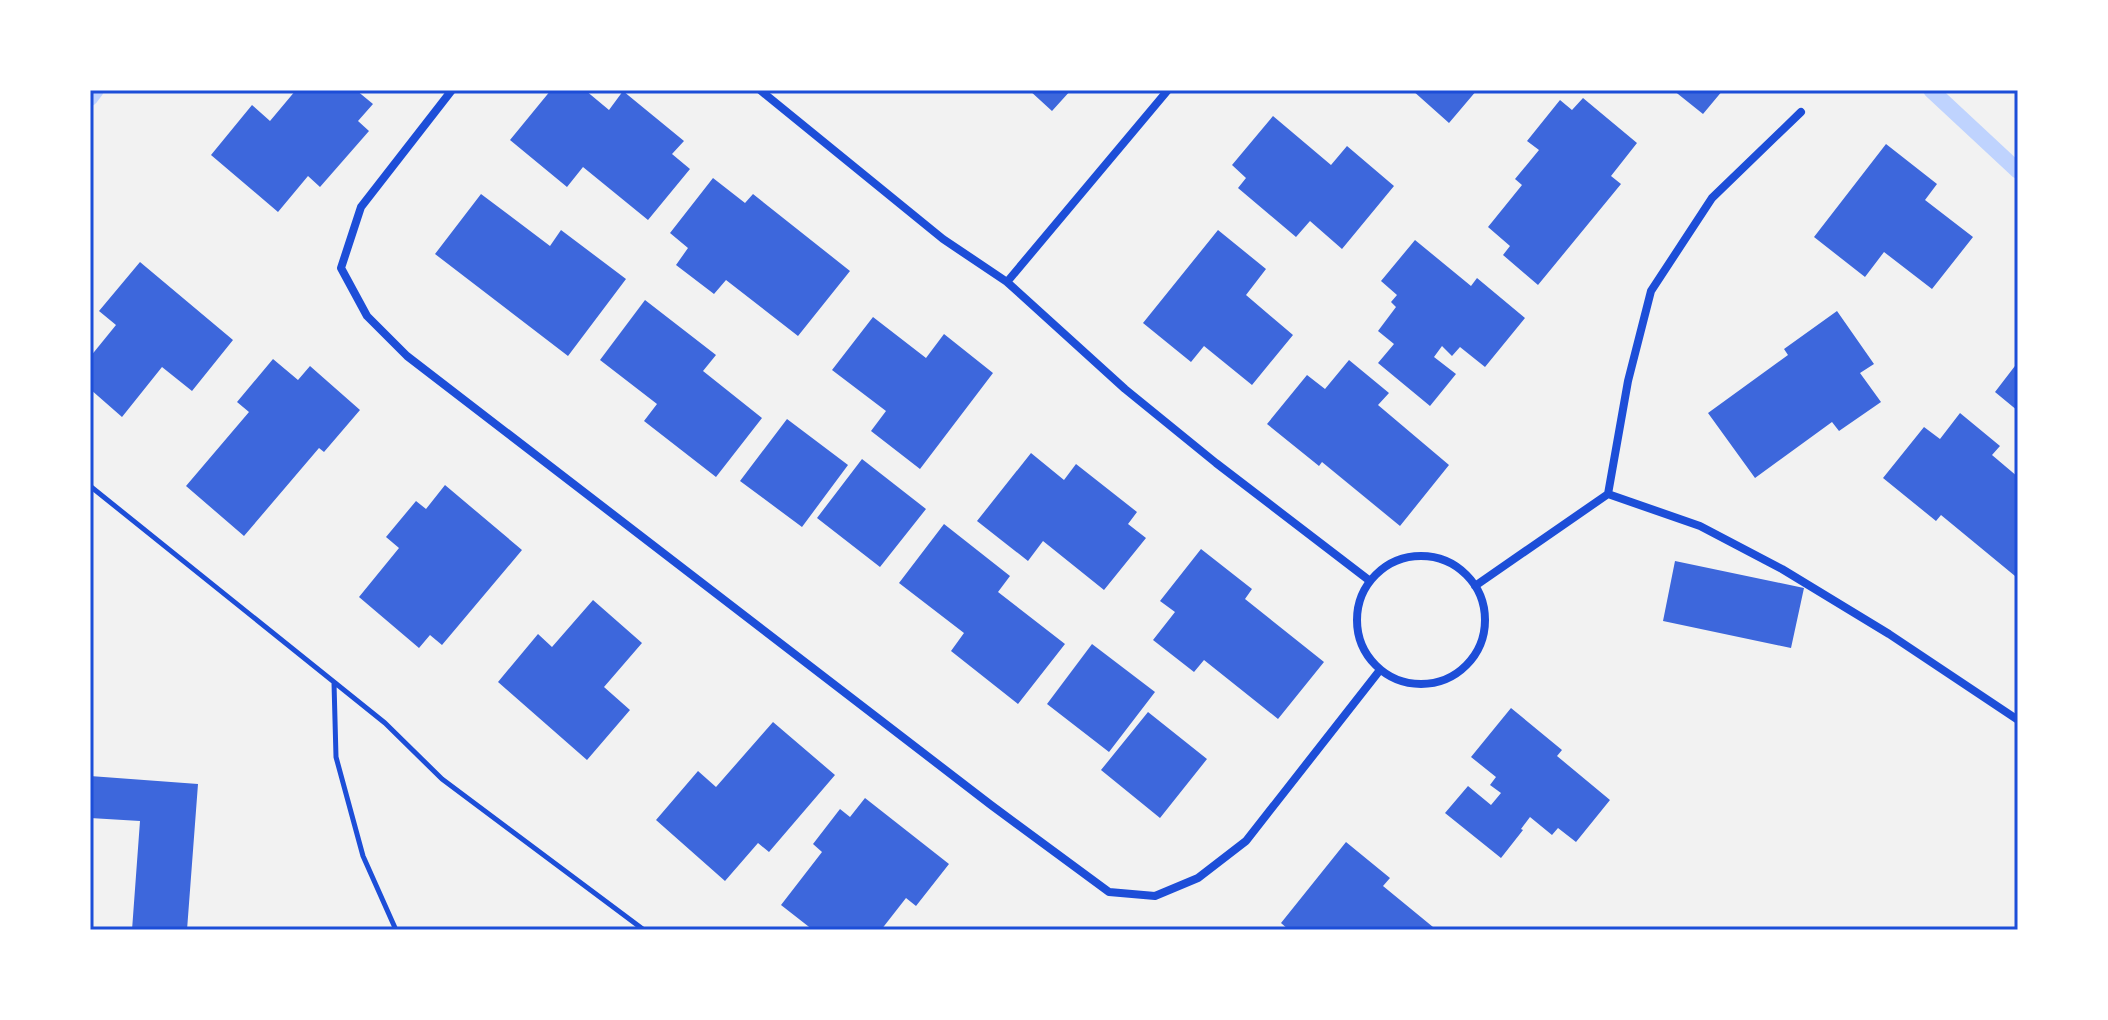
<svg xmlns="http://www.w3.org/2000/svg" width="2108" height="1020" font-family="Figtree,sans-serif">
	<style>
		.lines { fill: none; stroke-linecap: round; stroke-linejoin: round }
		.stream { stroke: #bfd3fe; stroke-width: 16 }
		.building { fill: #3d67dc }
		.path { stroke: #1d4ed8; stroke-width: 5 }
		.minor { stroke: #1d4ed8; stroke-width: 8 }
		.neatline { fill: none; stroke: #1d4ed8; stroke-width: 3 }
	</style>
	<rect width="100%" height="100%" fill="#f2f2f2"/>
	<g class="lines">
		<!-- stream -->
		<path class="stream" d="M 1931,90 L 2018,171
			M 90,98 L 96,90"/>
	</g>
	<!-- building -->
	<path class="building" d="M 296,90 L 356,90 L 373,104 L 358,121 L 369,131 L 320,187 L 308,176 L 278,212 L 211,155 L 252,105 L 270,121 Z
		M 551,90 L 585,90 L 609,110 L 623,91 L 684,141 L 672,154 L 690,169 L 648,220 L 583,167 L 567,187 L 510,140 Z
		M 1029,90 L 1071,90 L 1052,111 Z
		M 1412,90 L 1477,90 L 1449,123 Z
		M 1673,90 L 1723,90 L 1703,114 Z
		M 1583,98 L 1637,143 L 1611,176 L 1621,184 L 1538,285 L 1503,255 L 1510,246 L 1488,227 L 1522,185 L 1515,179 L 1539,150 L 1527,141 L 1560,100 L 1572,110 Z
		M 1273,116 L 1331,165 L 1347,146 L 1394,186 L 1342,249 L 1310,221 L 1296,237 L 1238,188 L 1246,178 L 1232,165 Z
		M 1886,144 L 1937,184 L 1925,200 L 1973,237 L 1932,289 L 1884,252 L 1865,277 L 1814,237 Z
		M 713,178 L 745,203 L 753,194 L 850,271 L 798,336 L 726,280 L 714,294 L 676,265 L 688,248 L 670,233 Z
		M 481,194 L 550,246 L 561,230 L 626,279 L 568,356 L 435,254 Z
		M 1218,230 L 1266,269 L 1246,295 L 1293,335 L 1252,385 L 1204,346 L 1191,362 L 1143,323 Z
		M 1415,240 L 1471,286 L 1477,278 L 1525,318 L 1485,367 L 1460,347 L 1452,356 L 1442,346 L 1434,357 L 1456,374 L 1430,406 L 1378,363 L 1394,344 L 1378,331 L 1396,307 L 1391,302 L 1397,295 L 1381,281 Z
		M 140,262 L 233,340 L 192,391 L 162,367 L 122,417 L 90,389 L 90,357 L 116,325 L 99,311 Z
		M 645,300 L 716,355 L 703,371 L 762,418 L 716,477 L 644,421 L 657,404 L 600,360 Z
		M 1837,311 L 1874,364 L 1860,373 L 1881,402 L 1839,431 L 1832,422 L 1755,478 L 1708,413 L 1788,355 L 1784,349 Z
		M 873,317 L 926,358 L 944,334 L 993,373 L 920,469 L 871,431 L 886,411 L 832,370 Z
		M 273,359 L 298,380 L 310,366 L 360,410 L 324,452 L 319,448 L 244,536 L 186,486 L 249,412 L 237,402 Z
		M 1349,360 L 1389,393 L 1378,405 L 1449,465 L 1400,526 L 1322,462 L 1319,466 L 1267,424 L 1307,375 L 1325,389 Z
		M 2018,362 L 2018,411 L 1995,392 Z
		M 1960,413 L 2000,446 L 1992,455 L 2018,477 L 2018,572 L 2015,576 L 1941,515 L 1936,521 L 1883,478 L 1924,427 L 1940,439 Z
		M 787,419 L 848,465 L 802,527 L 740,481 Z
		M 1031,453 L 1064,480 L 1076,464 L 1137,512 L 1128,524 L 1146,538 L 1104,590 L 1043,541 L 1028,561 L 977,521 Z
		M 862,459 L 926,509 L 880,567 L 817,518 Z
		M 445,485 L 522,550 L 442,645 L 430,635 L 419,648 L 359,597 L 399,548 L 386,537 L 416,501 L 426,509 Z
		M 944,524 L 1010,576 L 998,592 L 1065,644 L 1018,704 L 951,651 L 964,633 L 899,583 Z
		M 1201,549 L 1252,589 L 1245,599 L 1324,662 L 1278,719 L 1204,660 L 1194,672 L 1153,640 L 1175,612 L 1160,601 Z
		M 1675,561 L 1804,588 L 1791,648 L 1663,621 Z
		M 593,600 L 642,643 L 604,687 L 630,710 L 587,760 L 498,682 L 538,634 L 552,647 Z
		M 1092,644 L 1155,692 L 1109,752 L 1047,704 Z
		M 1511,708 L 1562,750 L 1557,756 L 1610,800 L 1576,842 L 1558,828 L 1552,835 L 1530,817 L 1521,829 L 1523,830 L 1501,858 L 1445,813 L 1468,786 L 1491,805 L 1501,793 L 1490,785 L 1496,777 L 1471,757 Z
		M 1148,712 L 1207,759 L 1160,818 L 1101,770 Z
		M 773,722 L 835,775 L 769,852 L 758,843 L 725,881 L 656,820 L 698,771 L 716,787 Z
		M 90,776 L 198,784 L 187,930 L 132,930 L 140,821 L 90,818 Z
		M 865,798 L 949,864 L 916,906 L 906,898 L 881,930 L 813,930 L 781,905 L 822,852 L 813,844 L 840,809 L 850,817 Z
		M 1346,842 L 1390,878 L 1383,886 L 1433,927 L 1431,930 L 1289,930 L 1281,923 Z"/>
	<g class="lines">
		<!-- path -->
		<path class="path" d="M 90,486 L 385,723 L 442,779 L 644,930
			M 334,683 L 336,757 L 363,856 L 396,930"/>
		<!-- minor -->
		<path class="minor" d="M 452,90 L 361,207 L 341,268 L 367,316 L 407,356 L 991,805 L 1109,892 L 1155,896 L 1198,878 L 1246,841 L 1380,670
			M 760,90 L 943,239 L 1007,282 L 1125,389 L 1216,463 L 1370,581
			M 1007,282 L 1168,90
			M 1608,494 L 1700,526 L 1782,569 L 1889,634 L 2018,720
			M1357 620a64 64 0 1 1 128 0a64 64 0 1 1-128 0Z
			M 1475,586 L 1608,494 L 1628,381 L 1651,291 L 1712,198 L 1801,112"/>
	</g>
	<!-- border -->
	<rect width="2108" height="1020" fill="none" stroke="#ffffff" stroke-width="184"/>
	<rect x="92" y="92" width="1924" height="836" class="neatline"/>
</svg>
